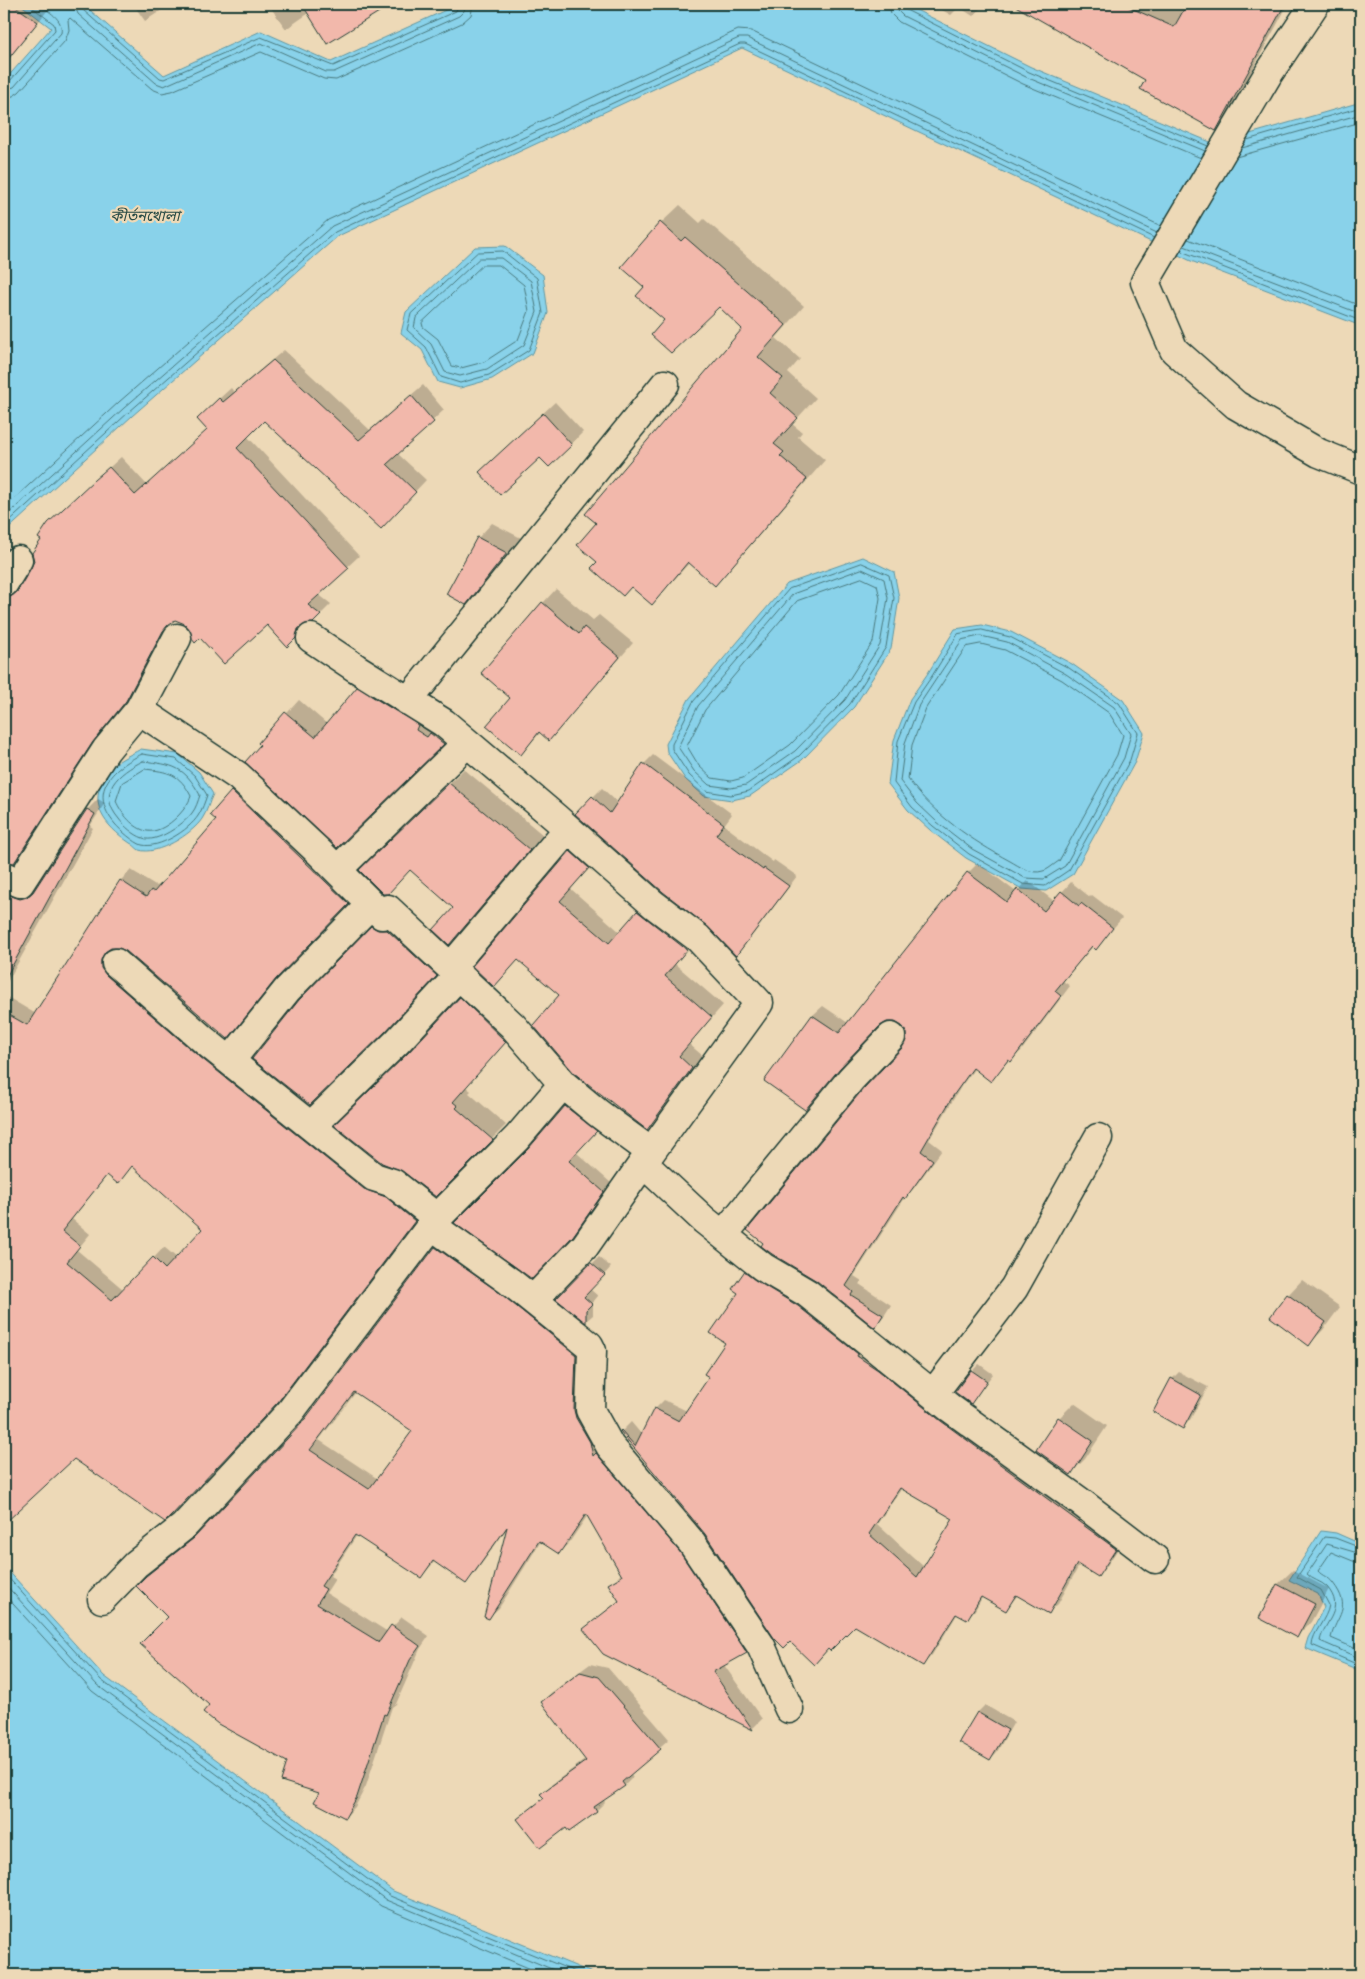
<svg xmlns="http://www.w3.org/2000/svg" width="1365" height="1979" font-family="'Comic Neue','Noto Sans Bengali',sans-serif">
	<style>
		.water { fill: #89d2ea; stroke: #5f96a1 }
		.shadow { fill: #0003; fill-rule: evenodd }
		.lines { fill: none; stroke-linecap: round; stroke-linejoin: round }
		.shore { stroke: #49797d; stroke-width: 1 }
		.building { fill: #f2b8ab; stroke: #1f3d34; fill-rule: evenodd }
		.minor-casing { stroke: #1f3d34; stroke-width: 31 }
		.minor { stroke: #edd9b7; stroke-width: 28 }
		.labels { text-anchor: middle; stroke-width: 4.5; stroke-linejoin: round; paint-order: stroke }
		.water-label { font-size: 15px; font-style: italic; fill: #2a4c46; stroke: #edd9b7 }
	</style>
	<rect width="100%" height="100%" fill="#edd9b7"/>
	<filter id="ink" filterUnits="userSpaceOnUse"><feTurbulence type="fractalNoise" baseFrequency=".02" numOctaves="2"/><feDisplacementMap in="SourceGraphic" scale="10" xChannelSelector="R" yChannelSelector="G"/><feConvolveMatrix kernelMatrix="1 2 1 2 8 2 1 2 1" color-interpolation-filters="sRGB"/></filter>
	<g filter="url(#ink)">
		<!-- water -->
		<path class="water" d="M 20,4 L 83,4 L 164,75 L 261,31 L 331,62 L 459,4 L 904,4 L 1031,67 L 1215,144 L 1361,102 L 1361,326 L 1191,261 L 742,48 L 338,236 L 132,416 L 4,533 L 4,81 L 51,28 Z
			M 505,246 L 543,275 L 548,313 L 533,353 L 492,379 L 460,388 L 438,382 L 422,350 L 401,333 L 406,312 L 475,247 Z
			M 863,557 L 894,572 L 899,598 L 891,649 L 854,707 L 802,760 L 750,796 L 732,800 L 704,796 L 685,779 L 667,752 L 666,744 L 689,699 L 787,584 Z
			M 982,625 L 1011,632 L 1072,664 L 1123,700 L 1144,733 L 1135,762 L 1073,874 L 1046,891 L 1022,889 L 966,858 L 930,830 L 908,810 L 888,784 L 894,740 L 910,699 L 928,673 L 955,629 Z
			M 141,749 L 178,754 L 199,772 L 213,794 C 209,802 207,812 202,819 C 192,834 157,856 139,850 C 136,848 133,844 130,843 C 104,825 87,804 106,773 C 113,762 130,755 141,749 Z
			M 1321,1531 L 1336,1533 L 1361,1544 L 1361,1671 L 1305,1648 L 1308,1638 L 1324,1607 L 1318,1594 L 1289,1580 Z
			M 4,1566 L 104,1676 L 393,1891 L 597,1975 L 4,1975 Z"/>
		<!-- shadow -->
		<path class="shadow" d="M 4,4 L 48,4 L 51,6 L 4,65 Z
			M 133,4 L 171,4 L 145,21 Z
			M 268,4 L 385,4 L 377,11 L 309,13 L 286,29 Z
			M 931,4 L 985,4 L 973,16 L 959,7 L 951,15 Z
			M 1012,4 L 1290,4 L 1285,10 L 1226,118 L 1216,129 L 1147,80 L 1089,45 Z
			M 680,205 L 700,223 L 704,219 L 804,306 L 776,338 L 800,359 L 788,373 L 816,398 L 792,424 L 802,432 L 798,437 L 825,460 L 733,565 L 715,584 L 690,562 L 652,604 L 599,562 L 597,523 L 743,329 L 719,306 L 666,320 L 646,286 L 661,223 Z
			M 284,350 L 370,430 L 423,385 L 444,410 L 397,453 L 426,480 L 392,516 L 264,419 L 247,436 L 359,556 L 318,594 L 331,604 L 320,615 L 307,622 L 306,626 L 295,637 L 267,623 L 200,637 L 185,623 L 175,619 L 173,620 L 137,689 L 104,729 L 25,851 L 14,862 L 4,859 L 4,619 L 17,599 L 19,590 L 60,512 L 121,457 L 147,485 L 209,430 L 209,408 L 231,388 L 234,392 Z
			M 555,402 L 583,432 L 571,444 L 541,456 L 492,461 Z
			M 492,523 L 521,538 L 480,589 L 465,603 L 478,538 Z
			M 556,589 L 593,620 L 599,615 L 633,643 L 549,739 L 541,732 L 521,753 L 511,697 L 543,603 Z
			M 371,675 L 456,730 L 337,846 L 260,743 L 299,700 L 327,724 Z
			M 653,755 L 732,814 L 724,825 L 773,862 L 774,860 L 797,876 L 745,945 L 736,954 L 593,797 L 602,788 L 618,803 L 644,764 Z
			M 464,769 L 543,835 L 463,929 L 449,943 L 455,908 L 411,869 L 361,870 Z
			M 243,781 L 359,892 L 287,967 L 227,1037 L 127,950 L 119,946 L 112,947 L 112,957 L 425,1209 L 289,1389 L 183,1503 L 74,1457 L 9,1517 L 4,1511 L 4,1151 L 44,1112 L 35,1100 L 4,1119 L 4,995 L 36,1014 L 121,880 L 131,870 L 157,886 L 163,880 L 165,881 L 218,820 L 212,815 ZM 133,1165 L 204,1229 L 177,1258 L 164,1247 L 124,1290 L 77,1250 L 90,1234 L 72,1219 L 108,1174 L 118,1182 Z
			M 98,799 L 105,803 L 90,826 L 93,828 L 4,988 L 4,875 L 26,887 L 33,888 L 38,887 L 87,810 Z
			M 582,841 L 600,856 L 571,889 L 620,932 L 649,900 L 698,938 L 675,964 L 723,1005 L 689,1044 L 703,1056 L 658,1117 L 647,1128 L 561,995 L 518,959 L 571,852 Z
			M 978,863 L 1016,892 L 1028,881 L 1054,901 L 1071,882 L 1090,897 L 1092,895 L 1122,918 L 1096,948 L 1093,946 L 1063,981 L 1070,986 L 1021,1051 L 1011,1060 L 1010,1059 L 991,1080 L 975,1068 L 962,1085 L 929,1140 L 942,1150 L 914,1188 L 906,1196 L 854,1276 L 862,1281 L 859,1284 L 891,1305 L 884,1316 L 875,1326 L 817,1280 L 908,1040 L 907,1032 L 903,1025 L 895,1021 L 887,1021 L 880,1024 L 849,1057 L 805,1108 L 766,1081 L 813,1015 L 823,1006 L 848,1023 L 968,873 Z
			M 382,917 L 446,965 L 396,1020 L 300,1001 Z
			M 474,984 L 519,1027 L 466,1087 L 471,1091 L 469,1093 L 506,1125 L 436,1195 L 412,1050 Z
			M 574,1099 L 604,1123 L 577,1153 L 611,1183 L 581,1226 L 531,1277 L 529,1150 Z
			M 445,1238 L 585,1345 L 584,1400 L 756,1643 L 746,1652 L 724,1665 L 762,1719 L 753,1728 L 604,1653 L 585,1629 L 619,1600 L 610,1585 L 622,1573 L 588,1515 L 569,1543 L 559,1552 L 541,1541 L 499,1608 L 489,1617 L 508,1527 L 475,1573 L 466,1582 L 435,1561 L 421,1577 L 357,1535 L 330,1576 L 335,1579 L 326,1593 L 388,1632 L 402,1617 L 429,1636 L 420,1649 L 396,1704 L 392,1707 L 366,1786 L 355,1807 L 345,1817 L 289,1762 L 211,1705 L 169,1617 L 138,1586 L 158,1566 L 203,1530 L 302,1423 L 436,1248 ZM 356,1392 L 414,1431 L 378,1479 L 319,1440 Z
			M 599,1257 L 611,1267 L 591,1290 L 598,1296 L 593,1302 L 593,1315 L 586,1321 L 558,1298 Z
			M 753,1264 L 1124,1540 L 1106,1567 L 1097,1576 L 1080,1564 L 1058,1604 L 1049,1612 L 1018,1595 L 1006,1609 L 983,1596 L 975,1610 L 966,1619 L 958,1613 L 932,1655 L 923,1664 L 706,1533 L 621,1432 L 631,1422 L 642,1435 L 655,1409 L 664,1400 L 687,1411 L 711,1377 L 727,1343 L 739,1292 L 734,1288 ZM 902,1488 L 954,1519 L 924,1567 L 877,1524 Z
			M 1302,1280 L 1340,1307 L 1323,1330 L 1309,1344 L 1288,1295 Z
			M 979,1364 L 993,1374 L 971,1402 L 972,1371 Z
			M 1179,1372 L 1208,1387 L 1190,1420 L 1183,1427 L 1172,1379 Z
			M 1074,1403 L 1107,1426 L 1085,1459 L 1070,1474 L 1059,1418 Z
			M 1293,1570 L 1329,1589 L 1311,1622 L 1297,1636 L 1261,1617 L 1278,1584 Z
			M 590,1664 L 608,1668 L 669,1739 L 630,1773 L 633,1777 L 624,1786 L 603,1799 L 605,1802 L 596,1811 L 569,1831 L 566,1826 L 519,1819 L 545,1797 L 542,1794 L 551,1785 L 586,1759 L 542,1702 L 551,1693 Z
			M 985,1705 L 1014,1722 L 997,1752 L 990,1759 L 960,1741 L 978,1712 Z"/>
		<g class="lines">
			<!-- shore -->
			<path class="shore" d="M 74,4 L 78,14 L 156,83 L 164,86 L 261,43 L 326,72 L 334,72 L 459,16 L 464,11 L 466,4
				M 81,4 L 83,10 L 160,78 L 164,79 L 261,37 L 333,66 L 456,11 L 459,4
				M 889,4 L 891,14 L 899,22 L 1023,84 L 1201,158
				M 897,4 L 898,11 L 903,16 L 1026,77 L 1205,151
				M 903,4 L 906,10 L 1029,72 L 1208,146
				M 4,84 L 9,82 L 55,30 L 54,24 L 28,4
				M 4,90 L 14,87 L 61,33 C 64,19 48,11 38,4
				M 4,98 L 13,96 L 19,92 L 65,41 L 69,30 L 68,20 L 70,18 L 152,89 L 162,93 L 172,91 L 261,52 L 324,79 L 336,80 L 462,23 L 471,15 L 473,4
				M 1247,140 L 1361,107
				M 1242,148 L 1361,114
				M 1236,157 L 1361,122
				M 1188,239 L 1361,306
				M 1184,246 L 1361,314
				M 1181,251 L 1361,321
				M 478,252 L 503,251 L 537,278 L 543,313 L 529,350 L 489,375 L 460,383 L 441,377 L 426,347 L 407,330 L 411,314 Z
				M 480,258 L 501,258 L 531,281 L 537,312 L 524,345 L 487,369 L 460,376 L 445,372 L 431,344 L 414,328 L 416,318 Z
				M 483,265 L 499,265 L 524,285 L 529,311 L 518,340 L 484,362 L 461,368 L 452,366 L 438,339 L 423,327 L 422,323 Z
				M 4,508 L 119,402 L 328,220 L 738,30 L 751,31 L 1161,226
				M 4,518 L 124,408 L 332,226 L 739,38 L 747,38 L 1157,233
				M 4,526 L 129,412 L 335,232 L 740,44 L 745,44 L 1154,238
				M 862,563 L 889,575 L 894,598 L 886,647 L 850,704 L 799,756 L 749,791 L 731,795 L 706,791 L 689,775 L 672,749 L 672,744 L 693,702 L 789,589 Z
				M 862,569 L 884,579 L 888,598 L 880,645 L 845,700 L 795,751 L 746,785 L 731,788 L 709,785 L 694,771 L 678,747 L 698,706 L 793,594 Z
				M 862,578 L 877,585 L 880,598 L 873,642 L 839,695 L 790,745 L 743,778 L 731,781 L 712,778 L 699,766 L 687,746 L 705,710 L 797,601 Z
				M 982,630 L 1010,637 L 1069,668 L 1119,703 L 1138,733 L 1130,760 L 1069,870 L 1045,886 L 1023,884 L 969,854 L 933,826 L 912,807 L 894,783 L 898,741 L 914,702 L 932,676 L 958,634 Z
				M 981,636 L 1007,642 L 1066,674 L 1114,707 L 1131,734 L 1124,758 L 1065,866 L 1044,879 L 1025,878 L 972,849 L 937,822 L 917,803 L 900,781 L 905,743 L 919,705 L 962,640 Z
				M 981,644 L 1005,650 L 1062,680 L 1109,713 L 1123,735 L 1117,755 L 1059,861 C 1054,864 1048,870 1043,871 C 1031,875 1019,866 1010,861 C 971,840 934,815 908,779 L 912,745 L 926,708 L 966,647 Z
				M 142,754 L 176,759 L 195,776 L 207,795 C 205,801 202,810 198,816 C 189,830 159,849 142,845 C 135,843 120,830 115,824 C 88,792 111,769 142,754 Z
				M 143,761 C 174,765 184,766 200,795 C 198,801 196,808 192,813 C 184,824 156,844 143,838 C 134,835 124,826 119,819 C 96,792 118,773 143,761 Z
				M 145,769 C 169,772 179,773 191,796 C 187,810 164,834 147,831 C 134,829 121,813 116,801 L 122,783 Z
				M 1361,1548 L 1335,1538 L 1324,1537 L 1297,1577 L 1321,1590 L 1329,1605 C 1327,1619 1312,1633 1312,1645 L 1361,1666
				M 1361,1554 L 1327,1544 L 1307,1574 C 1312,1580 1321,1581 1327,1587 C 1346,1609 1324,1621 1320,1641 L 1361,1659
				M 1361,1562 L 1353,1561 L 1331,1552 L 1318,1571 C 1322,1576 1329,1577 1333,1583 C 1353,1609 1336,1615 1331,1638 L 1361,1651
				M 4,1573 L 101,1680 L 390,1896 L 583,1975
				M 4,1583 L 97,1685 L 386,1900 L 566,1975
				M 4,1594 L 92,1691 L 381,1906 L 545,1975"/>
		</g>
		<!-- building -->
		<path class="building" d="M 4,4 L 12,4 L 38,22 L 4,64 Z
			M 302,4 L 392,4 L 327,44 Z
			M 1012,4 L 1122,4 L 1174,27 L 1187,4 L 1285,4 L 1216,131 L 1140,89 L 1145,80 Z
			M 660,222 L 681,241 L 685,237 L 786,325 L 758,357 L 783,378 L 770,393 L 798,418 L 774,444 L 784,452 L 780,456 L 807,479 L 715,586 L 688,562 L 652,605 L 631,587 L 623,596 L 591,568 L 597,562 L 577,545 L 596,523 L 585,514 L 742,329 L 719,307 L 671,353 L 651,335 L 664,320 L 636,296 L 644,287 L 621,267 Z
			M 273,360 L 359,440 L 411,395 L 434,422 L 387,464 L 416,492 L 381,529 L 264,421 L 237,448 L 349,568 L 308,605 L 321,615 L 313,623 L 305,624 L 298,629 L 296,638 L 287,647 L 267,625 L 224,664 L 200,638 L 195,643 L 192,639 L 190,630 L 185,624 L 175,620 L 168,625 L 163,631 L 126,701 L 93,742 L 14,863 L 4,861 L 4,599 L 12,596 L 17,592 L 31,568 L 34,561 L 32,553 L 41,540 L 38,538 L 48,523 L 94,480 L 109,467 L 135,495 L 207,430 L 197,419 L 219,398 L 223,402 Z
			M 543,413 L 572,445 L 549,467 L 540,458 L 500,495 L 479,472 Z
			M 477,537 L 507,553 L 466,605 L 446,594 Z
			M 542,602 L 579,634 L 584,627 L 620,657 L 549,741 L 539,732 L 521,755 L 486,726 L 510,698 L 481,673 Z
			M 357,687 L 418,725 L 416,730 L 427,737 L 430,733 L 444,744 L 337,848 L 245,762 L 260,745 L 258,743 L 285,712 L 315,737 Z
			M 643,763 L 724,824 L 716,835 L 763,870 L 764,868 L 789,886 L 736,956 L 707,926 L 663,892 L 575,814 L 592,796 L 610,813 Z
			M 449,783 L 530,850 L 449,945 L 433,930 L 453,908 L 410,870 L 388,894 L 383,894 L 359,870 Z
			M 231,791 L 349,904 L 276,979 L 228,1039 L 126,951 L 119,948 L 111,948 L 105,952 L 101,960 L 101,968 L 106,975 L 195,1053 L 364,1189 L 386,1197 L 415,1221 L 278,1402 L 172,1515 L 165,1522 L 74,1459 L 4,1524 L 4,1012 L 27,1025 L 120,880 L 146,897 L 151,890 L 154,892 L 216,820 L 210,815 ZM 132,1166 L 202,1229 L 165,1269 L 153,1257 L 112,1300 L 67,1262 L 80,1246 L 62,1231 L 107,1175 L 118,1184 Z
			M 87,809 L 95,814 L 4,981 L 4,893 L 20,899 L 27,897 L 33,892 Z
			M 570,851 L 589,868 L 560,901 L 609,943 L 637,911 L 687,950 L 665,976 L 712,1017 L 679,1056 L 692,1068 L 647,1130 L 574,1073 L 533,1025 L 559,995 L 518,960 L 494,987 L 472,966 Z
			M 967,872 L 1007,902 L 1017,889 L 1044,911 L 1061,891 L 1079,906 L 1081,903 L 1113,928 L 1096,950 L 1092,946 L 1055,991 L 1061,996 L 1011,1062 L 1008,1060 L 991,1082 L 973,1068 L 953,1096 L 921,1151 L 933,1160 L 905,1199 L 903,1197 L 846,1286 L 853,1292 L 851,1295 L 883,1315 L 875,1328 L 817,1281 L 772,1254 L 761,1246 L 763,1243 L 747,1230 L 863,1089 L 902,1048 L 906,1040 L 906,1032 L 902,1026 L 895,1022 L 887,1022 L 880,1026 L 840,1068 L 805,1110 L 764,1081 L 812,1015 L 839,1033 Z
			M 371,926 L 378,930 L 387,930 L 437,976 L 386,1031 L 310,1105 L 252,1059 L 299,1000 Z
			M 460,997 L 506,1042 L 453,1102 L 458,1106 L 456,1108 L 493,1140 L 436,1197 L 402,1171 L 382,1163 L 334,1125 L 408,1053 Z
			M 565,1106 L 597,1131 L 569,1161 L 604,1192 L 573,1236 L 532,1279 L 454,1223 L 528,1149 Z
			M 435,1247 L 500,1293 L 576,1355 L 574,1410 L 576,1418 L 590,1442 L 593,1456 L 596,1453 L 680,1552 L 747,1653 L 713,1672 L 753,1730 L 603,1654 L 583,1629 L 619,1601 L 608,1584 L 622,1576 L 586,1514 L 559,1554 L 539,1541 L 489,1619 L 484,1617 L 507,1527 L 466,1584 L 433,1561 L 421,1578 L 355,1535 L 321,1586 L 326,1589 L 317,1604 L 379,1642 L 391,1625 L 420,1646 L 410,1660 L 386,1715 L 384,1714 L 357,1797 L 345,1818 L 314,1802 L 319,1793 L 281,1781 L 287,1762 L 218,1724 L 203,1712 L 209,1705 L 140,1644 L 167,1617 L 136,1586 L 146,1576 L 194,1538 L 302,1423 ZM 354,1392 L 412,1431 L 369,1489 L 310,1450 Z
			M 591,1263 L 605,1275 L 584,1297 L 592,1304 L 586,1310 L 586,1323 L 556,1299 Z
			M 744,1272 L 755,1280 L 798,1306 L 858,1354 L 857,1356 L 878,1370 L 941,1421 L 1116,1549 L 1098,1577 L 1077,1564 L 1049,1614 L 1016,1595 L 1006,1611 L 981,1597 L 967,1620 L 956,1614 L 923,1666 L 855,1626 L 830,1651 L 828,1649 L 814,1665 L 790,1642 L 784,1648 L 774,1638 L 705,1534 L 620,1431 L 621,1430 L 635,1446 L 654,1408 L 679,1421 L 709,1377 L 704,1374 L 725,1343 L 710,1333 L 738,1293 L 732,1289 ZM 900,1488 L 953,1519 L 917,1577 L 869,1534 Z
			M 1287,1294 L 1326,1322 L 1309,1346 L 1270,1317 Z
			M 971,1370 L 987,1381 L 971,1404 L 955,1392 Z
			M 1171,1378 L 1201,1395 L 1183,1429 L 1153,1412 Z
			M 1058,1417 L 1093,1441 L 1071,1475 L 1036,1450 Z
			M 1277,1584 L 1315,1604 L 1297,1638 L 1259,1618 Z
			M 580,1672 L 599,1677 L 661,1749 L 622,1782 L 625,1786 L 594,1807 L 597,1812 L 569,1832 L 566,1828 L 540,1848 L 517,1819 L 544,1798 L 540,1794 L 586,1761 L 541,1702 Z
			M 977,1712 L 1008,1730 L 990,1760 L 959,1742 Z"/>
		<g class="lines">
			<defs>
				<path id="minor" d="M 1315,4 L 1267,76 L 1145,282 L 1174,350 L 1236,405 L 1319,453 L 1361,470
					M 4,583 L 18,560
					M 177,638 L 139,710 L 238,776 L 320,853 L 382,915 L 388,909 L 513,1026 L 563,1084
					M 311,638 L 356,668 L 444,723 L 556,818 L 653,904 L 698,938 L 759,1003 L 643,1163 L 704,1220 L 763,1267 L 807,1293 L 950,1408 L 1078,1500 L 1155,1559
					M 408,701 L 665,384
					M 337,870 L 467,743
					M 4,876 L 20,883 L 106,750 L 139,710
					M 451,967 L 568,829
					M 230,1061 L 287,990 L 371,904
					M 311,1126 L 397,1042 L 459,975
					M 437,1218 L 517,1138 L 563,1084 L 598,1113 L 651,1152
					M 431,1225 L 509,1281 L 589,1345 L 592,1351 L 590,1410 L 610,1446 L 692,1543 L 761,1646 L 789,1709
					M 723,1235 L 851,1079 L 891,1037
					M 533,1300 L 585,1246 L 643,1163
					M 933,1394 L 1014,1288 L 1098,1138
					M 102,1599 L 136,1564 L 183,1527 L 290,1412 L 437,1218 L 393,1183 L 374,1177 L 205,1041 L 116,963"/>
			</defs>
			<!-- minor casing -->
			<use href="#minor" class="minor-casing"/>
			<!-- minor -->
			<use href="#minor" class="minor"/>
		</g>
	</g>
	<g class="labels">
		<!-- water labels -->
		<g class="water-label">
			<text x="145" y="221">কীর্তনখোলা</text>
		</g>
	</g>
	<!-- margin -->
	<rect width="1365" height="1979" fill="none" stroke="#edd9b7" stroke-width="20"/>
	<rect x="10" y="10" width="1345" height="1959" fill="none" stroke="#1f3d34" stroke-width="2" filter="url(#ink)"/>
</svg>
